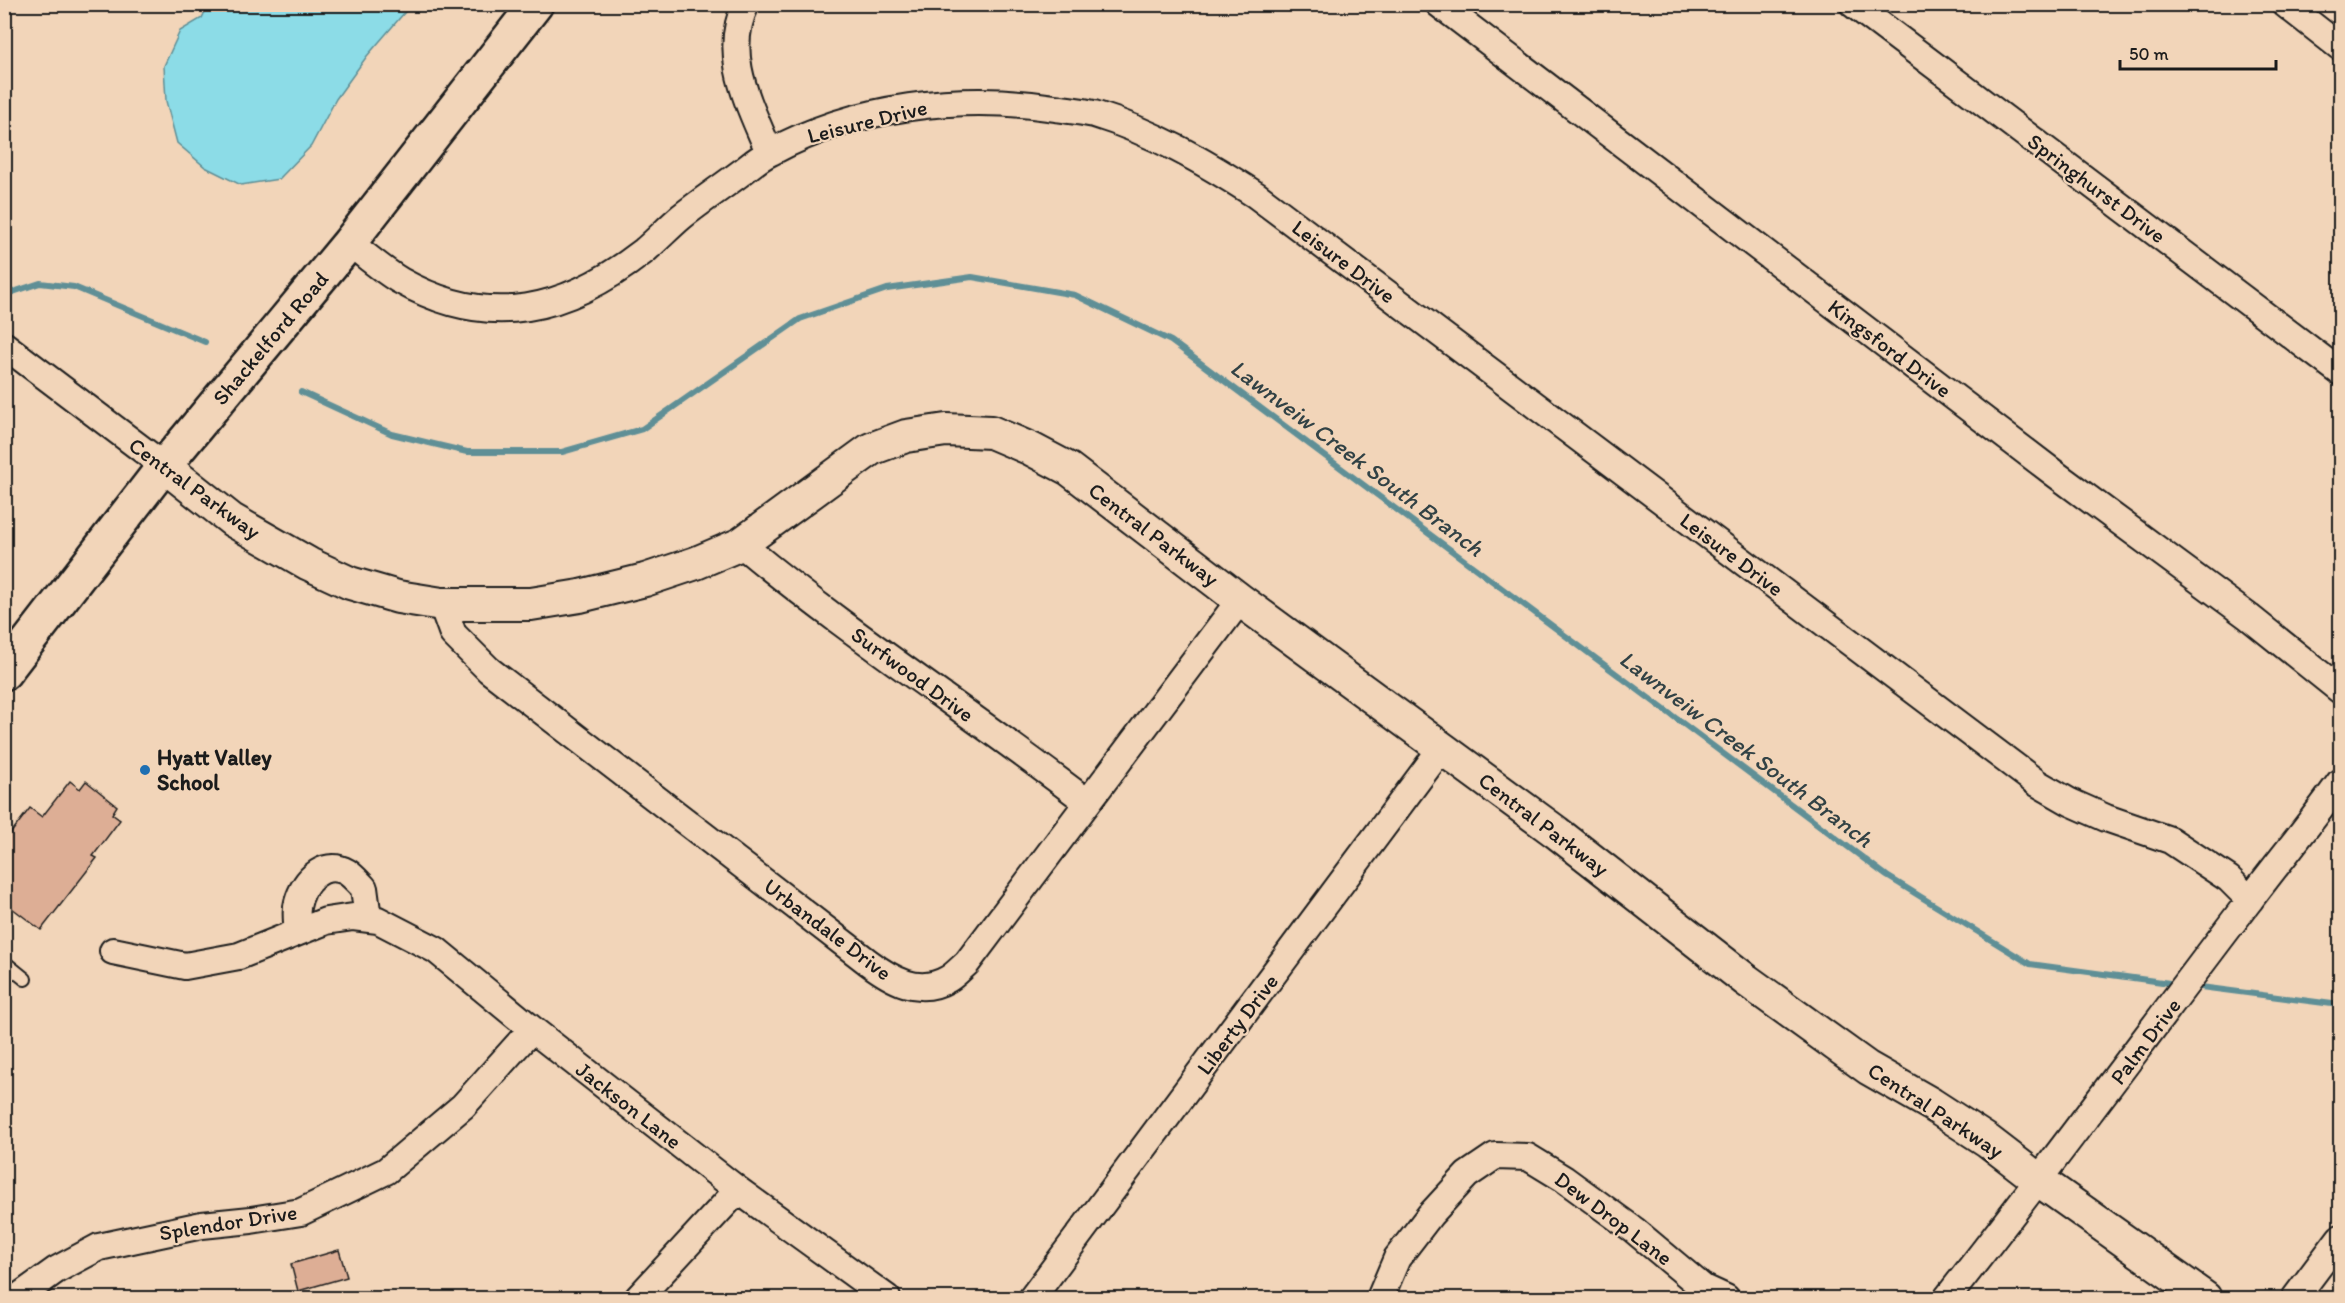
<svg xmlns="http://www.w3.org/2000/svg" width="2345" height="1303" font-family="Itim,sans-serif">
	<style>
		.water { fill: #8cdce7; stroke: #5f8f96; stroke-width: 1.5 }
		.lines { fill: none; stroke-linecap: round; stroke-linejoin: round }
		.stream { stroke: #5f8f96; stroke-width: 6 }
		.building { fill: #ddae95; stroke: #1c1c1c; stroke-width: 1.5 }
		.service-casing { stroke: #1c1c1c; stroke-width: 16 }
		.minor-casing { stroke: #1c1c1c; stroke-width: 30 }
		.tertiary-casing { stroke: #1c1c1c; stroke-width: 36 }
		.primary-casing { stroke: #1c1c1c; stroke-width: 38 }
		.service { stroke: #f2d5b9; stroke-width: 12 }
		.minor { stroke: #f2d5b9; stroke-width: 26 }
		.tertiary { stroke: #f2d5b9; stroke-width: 32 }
		.primary { stroke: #f2d5b9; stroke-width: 33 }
		.poi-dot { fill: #1f6fb2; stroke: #f2d5b9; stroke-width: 2 }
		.labels { text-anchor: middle; stroke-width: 4.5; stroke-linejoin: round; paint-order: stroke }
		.street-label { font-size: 22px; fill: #1c1c1c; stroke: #f2d5b9 }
		.poi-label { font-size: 22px; font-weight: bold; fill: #1c1c1c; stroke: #f2d5b9; text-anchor: start }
		.water-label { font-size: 24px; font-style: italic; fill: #324245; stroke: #f2d5b9 }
	</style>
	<rect width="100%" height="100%" fill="#f2d5b9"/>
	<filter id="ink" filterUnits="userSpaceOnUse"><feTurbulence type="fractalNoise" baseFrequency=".0167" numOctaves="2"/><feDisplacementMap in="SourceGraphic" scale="12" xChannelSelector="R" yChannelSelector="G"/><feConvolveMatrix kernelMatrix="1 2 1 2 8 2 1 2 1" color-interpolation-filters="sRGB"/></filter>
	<g filter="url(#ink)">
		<!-- water -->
		<path class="water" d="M 208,5 L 208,4 L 411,5 L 367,56 L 336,99 L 311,146 L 279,179 L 241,185 L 205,167 L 177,143 L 166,101 L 164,66 L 180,31 L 202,18 Z"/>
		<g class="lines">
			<!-- stream -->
			<path class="stream" d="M 4,295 L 40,283 L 74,287 L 205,342
				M 301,392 L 392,434 L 467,452 L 562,452 L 642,429 L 800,319 L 887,289 L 972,277 L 1075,295 L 1171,341 L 1887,876 L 2030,964 L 2177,984
				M 2193,986 L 2340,1005"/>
		</g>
		<!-- building -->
		<path class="building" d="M 70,781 L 80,789 L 86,781 L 117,806 L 112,814 L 120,820 L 93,856 L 97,858 L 41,930 L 4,902 L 4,836 L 7,838 L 30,808 L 42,817 Z
			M 339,1250 L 347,1277 L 298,1291 L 291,1264 Z"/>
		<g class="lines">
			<defs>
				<path id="service" d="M 4,962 L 25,979"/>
				<path id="minor" d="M 746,4 C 721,55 750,105 769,152
					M 1439,4 L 2054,473 L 2249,617 L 2340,690
					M 1853,4 L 2340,372
					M 2285,4 L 2340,47
					M 349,243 C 366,255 383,271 401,281 C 490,331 567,311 644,251 C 657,240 668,228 681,217 C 701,201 722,187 742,172 C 751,165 760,157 771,152 C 856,106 960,93 1055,108 C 1068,110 1082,111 1094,114 C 1153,132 1205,162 1256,195 L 2037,783 L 2070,802 L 2106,818 L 2170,840 L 2229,879 L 2250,900
					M 4,345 L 164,466
					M 741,544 C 851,636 973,714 1087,802
					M 442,604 L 453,634 L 489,670 L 868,962 C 892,980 919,996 948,979 C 955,975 961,968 967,963 L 1240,600
					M 298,932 C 297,924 296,915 297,907 C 301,884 322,858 347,872 C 353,876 359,883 364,888 L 368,918
					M 113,951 L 185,966 L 239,956 L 326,921 L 353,917 L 378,920 L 436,950 L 532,1029 L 738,1190 L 887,1298
					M 17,1298 L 56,1270 L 99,1247 L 202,1225 L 251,1220 L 301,1212 L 386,1171 L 463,1106 L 532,1029
					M 638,1298 L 738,1190
					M 1032,1298 L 1441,749
					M 1380,1298 L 1397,1258 L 1430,1215 L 1467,1175 L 1495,1156 L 1528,1157 L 1564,1179 L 1634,1230 L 1702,1287 L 1726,1298
					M 1947,1298 C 2050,1168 2148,1033 2249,901 C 2279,861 2311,823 2340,782
					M 2295,1298 L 2340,1238"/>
				<path id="tertiary" d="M 164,466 L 232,520 L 309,564 L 350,583 L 398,597 L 442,604 L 531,604 L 580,596 L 645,580 L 696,563 L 741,544 L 871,449 L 906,436 L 946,430 L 991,432 L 1031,449 L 1069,469 L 1240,600 L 1556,832 L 1746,980 L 1868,1068 L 1931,1104 L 1988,1141 L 2040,1181 L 2205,1298"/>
				<path id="primary" d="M 4,673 L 164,466 L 349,243 L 536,4"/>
			</defs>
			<!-- service casing -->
			<use href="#service" class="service-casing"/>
			<!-- minor casing -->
			<use href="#minor" class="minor-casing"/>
			<!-- tertiary casing -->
			<use href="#tertiary" class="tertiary-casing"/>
			<!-- primary casing -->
			<use href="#primary" class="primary-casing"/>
			<!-- service -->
			<use href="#service" class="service"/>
			<!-- minor -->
			<use href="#minor" class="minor"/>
			<!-- tertiary -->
			<use href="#tertiary" class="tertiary"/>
			<!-- primary -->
			<use href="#primary" class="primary"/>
		</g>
	</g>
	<!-- markers -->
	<circle class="poi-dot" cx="145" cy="770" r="6"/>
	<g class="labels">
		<!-- street labels -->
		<g class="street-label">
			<text transform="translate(867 121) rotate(-14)" y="8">Leisure Drive</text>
			<text transform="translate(2097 188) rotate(37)" y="8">Springhurst Drive</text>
			<text transform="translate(1344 261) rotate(37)" y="8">Leisure Drive</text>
			<text transform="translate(270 338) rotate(-50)" y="8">Shackelford Road</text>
			<text transform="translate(1890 348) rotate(37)" y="8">Kingsford Drive</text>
			<text transform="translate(195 488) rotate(36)" y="8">Central Parkway</text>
			<text transform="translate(1154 534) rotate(37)" y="8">Central Parkway</text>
			<text transform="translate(1732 554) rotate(37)" y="8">Leisure Drive</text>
			<text transform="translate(913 674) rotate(36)" y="8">Surfwood Drive</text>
			<text transform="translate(1544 824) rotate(37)" y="8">Central Parkway</text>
			<text transform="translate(828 929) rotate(37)" y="8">Urbandale Drive</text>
			<text transform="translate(1237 1024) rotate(-53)" y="8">Liberty Drive</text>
			<text transform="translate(2145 1041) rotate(-53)" y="8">Palm Drive</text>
			<text transform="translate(629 1105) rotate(38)" y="8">Jackson Lane</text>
			<text transform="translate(1936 1110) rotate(33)" y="8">Central Parkway</text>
			<text transform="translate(1614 1218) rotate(37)" y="8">Dew Drop Lane</text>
			<text transform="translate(228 1222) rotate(-9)" y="8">Splendor Drive</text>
		</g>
		<!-- poi labels -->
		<g class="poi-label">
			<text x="157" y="765">Hyatt Valley<tspan x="157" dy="25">School</tspan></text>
		</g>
		<!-- water labels -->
		<g class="water-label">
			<text transform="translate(1357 458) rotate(37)" y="8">Lawnveiw Creek South Branch</text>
			<text transform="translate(1746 749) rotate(37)" y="8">Lawnveiw Creek South Branch</text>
		</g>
	</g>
	<!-- margin -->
	<rect width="2345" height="1303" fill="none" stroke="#f2d5b9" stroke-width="24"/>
	<rect x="12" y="12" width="2321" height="1279" fill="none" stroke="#1c1c1c" stroke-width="2" filter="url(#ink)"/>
	<!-- scale -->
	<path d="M2120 60v9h156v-9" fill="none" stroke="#1c1c1c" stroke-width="3"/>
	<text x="2129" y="60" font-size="18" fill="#1c1c1c" stroke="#f2d5b9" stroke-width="4.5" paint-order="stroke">50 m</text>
</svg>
